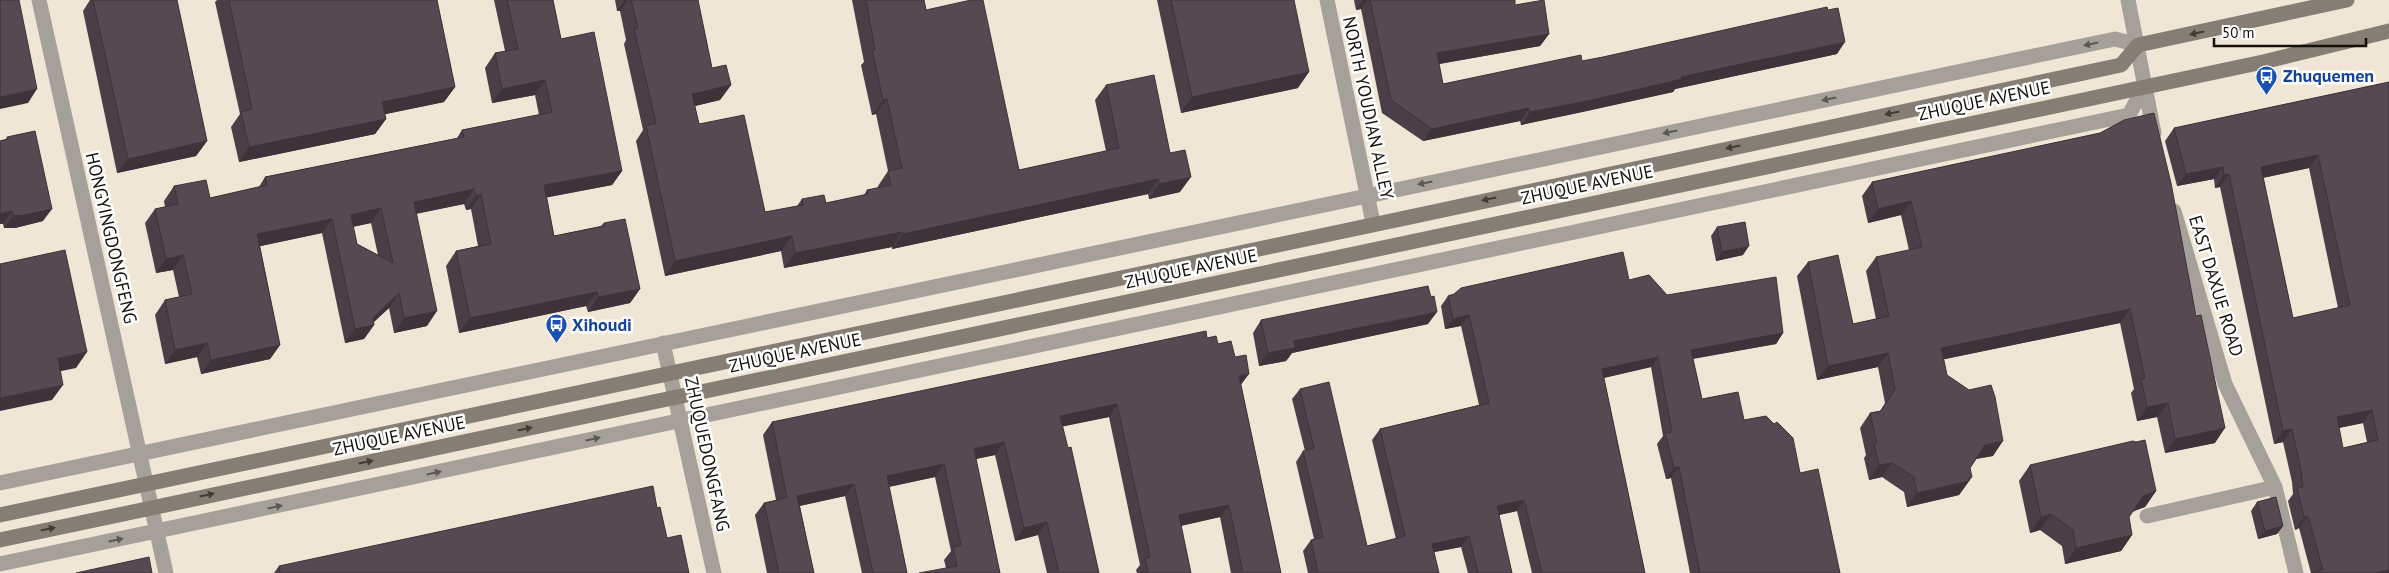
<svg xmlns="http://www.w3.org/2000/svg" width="2389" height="573" font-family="'PT Sans',sans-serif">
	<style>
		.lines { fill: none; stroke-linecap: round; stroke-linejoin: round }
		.minor { stroke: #a5a09a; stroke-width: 15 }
		.tertiary { stroke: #a5a09a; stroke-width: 15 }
		.secondary { stroke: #857e74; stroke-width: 15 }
		.wall { fill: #4b3f47; fill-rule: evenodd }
		.shaded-wall { fill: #3d3339 }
		.building { fill: #574952; stroke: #3d3339; fill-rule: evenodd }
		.oneway { fill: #413d35 }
		.oneway2 { fill: #5c5852 }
		.labels { text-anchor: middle; stroke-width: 5; stroke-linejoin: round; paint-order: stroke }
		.transit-label { font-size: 18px; font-weight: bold; fill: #164399; stroke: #fff; text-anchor: start }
		.street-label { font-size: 18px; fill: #14110b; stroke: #fff }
	</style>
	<rect width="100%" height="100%" fill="#f0e6d6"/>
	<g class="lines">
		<!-- minor -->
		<path class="minor" d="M 2128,0 L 2154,133
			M 2174,211 L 2225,384 L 2275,487 L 2296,573
			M 663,343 L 714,573
			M 0,483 L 2115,39 L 2138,45
			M 2147,516 L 2275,487
			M 0,564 L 2129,115 L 2144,87"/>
		<!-- tertiary -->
		<path class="tertiary" d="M 39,0 L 166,573
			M 1327,0 L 1373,223"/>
		<!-- secondary -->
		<path class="secondary" d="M 0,515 C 708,370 1414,215 2121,65 L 2138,45 L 2347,0
			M 0,540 L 2263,62 L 2389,31"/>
	</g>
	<!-- wall -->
	<path class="wall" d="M 90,0 L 177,0 L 207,141 L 196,156 L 117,173 L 83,11 Z
		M 217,0 L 437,0 L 455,87 L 444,102 L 385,114 L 386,119 L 375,134 L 239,162 L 231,127 L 240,114 L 215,2 Z
		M 494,0 L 553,0 L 561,39 L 622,171 L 612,185 L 547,197 L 554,236 L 601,226 L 604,223 L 640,289 L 630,303 L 588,312 L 586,306 L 459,333 L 446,266 L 456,251 L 478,246 L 471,209 L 466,210 L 464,204 L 416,214 L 427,326 L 394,333 L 389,308 L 374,322 L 374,325 L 364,339 L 345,343 L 322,233 L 260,246 L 280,345 L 270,359 L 201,374 L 197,357 L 165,364 L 155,315 L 165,300 L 179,297 L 173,270 L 156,273 L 145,223 L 155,209 L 165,207 L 164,201 L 174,186 L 210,198 L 259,187 L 265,177 L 457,138 L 462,130 L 539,115 L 535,95 L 492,103 L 485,68 L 495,53 L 505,51 ZM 371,223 L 378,255 L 357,244 L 353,227 Z
		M 615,0 L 698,0 L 712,68 L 731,85 L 720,100 L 695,106 L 699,124 L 765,212 L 797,206 L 802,199 L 826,203 L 864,195 L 867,190 L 878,188 L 878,186 L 888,171 L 876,114 L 872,115 L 861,65 L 864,62 L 852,0 L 924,0 L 926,10 L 1019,170 L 1106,151 L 1095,100 L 1106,85 L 1170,153 L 1180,192 L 1149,199 L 1148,194 L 892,249 L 892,247 L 784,268 L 781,251 L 665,276 L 636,141 L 643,130 L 624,44 L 626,40 L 620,11 L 617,11 Z
		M 1157,0 L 1294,0 L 1298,88 L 1181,113 Z
		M 1354,0 L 1515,0 L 1515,5 L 1549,34 L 1540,46 L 1439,64 L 1443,84 L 1582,61 L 1837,54 L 1675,89 L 1673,92 L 1583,112 L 1521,125 L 1520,121 L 1423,141 L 1382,113 L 1361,9 L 1356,10 Z
		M 2389,82 L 2389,573 L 2311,573 L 2299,528 L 2295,530 L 2288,501 L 2293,494 L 2292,482 L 2283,442 L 2274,444 L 2220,187 L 2215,188 L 2214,179 L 2177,186 L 2165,141 L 2174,128 ZM 2309,168 L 2338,308 L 2293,318 L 2263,178 ZM 2363,423 L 2367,442 L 2343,448 L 2339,428 Z
		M 2100,133 L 2215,443 L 2165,453 L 2157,417 L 2137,421 L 2131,393 L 2134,389 L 2120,323 L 1944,359 L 1947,375 L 1993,456 L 1976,459 L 1970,468 L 1969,481 L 1959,495 L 1907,507 L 1904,492 L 1882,477 L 1869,480 L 1864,458 L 1866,455 L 1860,428 L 1870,413 L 1880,411 L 1885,403 L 1878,367 L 1817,380 L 1797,276 L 1808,262 L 1853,324 L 1876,319 L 1866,271 L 1876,257 L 1909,250 L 1901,215 L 1868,223 L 1862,196 L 1872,182 Z
		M 7,137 L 43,221 L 15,228 L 4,228 L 3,224 L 0,224 L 0,141 L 6,139 Z
		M 1717,227 L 1743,255 L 1716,261 L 1711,236 Z
		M 1629,280 L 1667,295 L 1783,333 L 1776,344 L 1693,359 L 1702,399 L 1744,420 L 1800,473 L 1840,573 L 1690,573 L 1671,478 L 1666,479 L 1657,444 L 1663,436 L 1651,367 L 1604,378 L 1645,573 L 1532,573 L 1517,511 L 1499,515 L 1512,573 L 1468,573 L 1461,547 L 1434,552 L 1439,573 L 1308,573 L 1303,551 L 1311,540 L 1314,539 L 1296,462 L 1303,451 L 1305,451 L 1292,399 L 1300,389 L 1367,546 L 1396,539 L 1372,440 L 1380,429 L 1479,405 L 1461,326 L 1445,329 L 1441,306 L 1448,296 Z
		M 1261,320 L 1428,324 L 1292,353 L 1286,361 L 1259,366 L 1253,333 Z
		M 1207,338 L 1218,344 L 1241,385 L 1281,573 L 1231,573 L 1220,517 L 1181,526 L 1191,573 L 1137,573 L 1136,570 L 1140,565 L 1109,417 L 1062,426 L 1099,573 L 1047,573 L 1038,535 L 1015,541 L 995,455 L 976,459 L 1000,573 L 946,568 L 944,560 L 951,551 L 935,477 L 889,487 L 907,573 L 862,573 L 845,496 L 800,506 L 814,573 L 767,573 L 755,515 L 764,503 L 776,500 L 763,435 L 772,422 Z
		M 2030,465 L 2156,491 L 2145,507 L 2132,511 L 2129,517 L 2132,535 L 2121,551 L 2065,564 L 2062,546 L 2040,530 L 2030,533 L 2019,481 Z
		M 2257,502 L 2283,526 L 2277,534 L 2258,539 L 2251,511 Z
		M 657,508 L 667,538 L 689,573 L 274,573 L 279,566 Z"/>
	<!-- shaded-wall -->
	<path class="shaded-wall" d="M 625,0 L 628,0 L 620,11 L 617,11 Z
		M 1363,0 L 1368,0 L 1361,9 L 1356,10 Z
		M 1549,34 L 1540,46 L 1428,66 L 1437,53 Z
		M 1845,42 L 1837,54 L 1675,89 L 1673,92 L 1521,125 L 1530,112 L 1681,77 Z
		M 1309,72 L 1298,88 L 1181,113 L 1192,97 Z
		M 545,80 L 535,95 L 492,103 L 502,89 Z
		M 731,85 L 720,100 L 682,109 L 692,94 Z
		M 455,87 L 444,102 L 372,117 L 382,102 Z
		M 37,89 L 28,103 L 0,109 L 0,97 Z
		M 887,99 L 876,114 L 872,115 L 883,100 Z
		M 1529,108 L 1520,121 L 1423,141 L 1432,129 Z
		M 386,119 L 375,134 L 239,162 L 249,147 Z
		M 207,141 L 196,156 L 117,173 L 128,159 Z
		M 2318,155 L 2309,168 L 2252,180 L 2261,167 Z
		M 2223,167 L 2214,179 L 2177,186 L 2186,174 Z
		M 622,171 L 612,185 L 534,200 L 544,185 Z
		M 2229,174 L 2220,187 L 2215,188 L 2224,175 Z
		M 1191,177 L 1180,192 L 1149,199 L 1159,184 Z
		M 1158,179 L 1148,194 L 892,249 L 903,234 Z
		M 474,189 L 464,204 L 403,216 L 414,202 Z
		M 481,194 L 471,209 L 466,210 L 476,196 Z
		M 1911,201 L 1901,215 L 1868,223 L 1878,209 Z
		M 381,208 L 371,223 L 341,229 L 351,215 Z
		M 52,209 L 43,221 L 15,228 L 4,228 L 13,216 Z
		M 12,211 L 3,224 L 0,224 L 0,214 Z
		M 332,219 L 322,233 L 247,249 L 257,234 Z
		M 902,232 L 892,247 L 784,268 L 795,253 Z
		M 792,236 L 781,251 L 665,276 L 675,261 Z
		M 1749,246 L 1743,255 L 1716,261 L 1722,252 Z
		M 183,255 L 173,270 L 156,273 L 166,259 Z
		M 640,289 L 630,303 L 588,312 L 598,297 Z
		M 597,292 L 586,306 L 459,333 L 470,318 Z
		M 399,293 L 389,308 L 370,325 L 374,325 L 364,339 L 345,343 L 355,329 L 373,318 Z
		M 2130,309 L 2120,323 L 1931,362 L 1941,348 Z
		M 437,311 L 427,326 L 394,333 L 404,318 Z
		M 1437,312 L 1428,324 L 1292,353 L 1286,361 L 1259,366 L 1268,353 L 1294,341 Z
		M 1469,315 L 1461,326 L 1445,329 L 1453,319 Z
		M 1783,333 L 1776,344 L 1683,360 L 1691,350 Z
		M 207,343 L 197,357 L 165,364 L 175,350 Z
		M 280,345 L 270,359 L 201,374 L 211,360 Z
		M 87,352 L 76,368 L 47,374 L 58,358 Z
		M 1888,353 L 1878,367 L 1817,380 L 1828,366 Z
		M 1658,357 L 1651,367 L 1594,380 L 1602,369 Z
		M 1249,374 L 1240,386 L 1239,376 Z
		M 63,385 L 52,400 L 0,411 L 0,398 Z
		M 2168,403 L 2157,417 L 2137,421 L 2147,407 Z
		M 1117,404 L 1109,417 L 1051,429 L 1060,416 Z
		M 2372,410 L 2363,423 L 2328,430 L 2337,417 Z
		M 2225,428 L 2215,443 L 2165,453 L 2175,439 Z
		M 2292,429 L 2283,442 L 2274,444 L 2283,431 Z
		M 2003,441 L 1993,456 L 1975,459 L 1985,445 Z
		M 1004,442 L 995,455 L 965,461 L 974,449 Z
		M 1892,463 L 1882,477 L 1869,480 L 1879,465 Z
		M 944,464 L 935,477 L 878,489 L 887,476 Z
		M 1679,467 L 1671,478 L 1666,479 L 1674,468 Z
		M 1972,477 L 1959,495 L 1907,507 L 1917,493 Z
		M 854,484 L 845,496 L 789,508 L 797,496 Z
		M 2156,491 L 2145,507 L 2132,512 L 2143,496 Z
		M 1524,500 L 1517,511 L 1490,517 L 1497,506 Z
		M 1229,505 L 1220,517 L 1170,528 L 1179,515 Z
		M 2051,514 L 2040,530 L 2030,533 L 2041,517 Z
		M 2308,516 L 2299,528 L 2295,530 L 2304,517 Z
		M 1047,522 L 1038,535 L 1015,541 L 1024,528 Z
		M 2283,526 L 2277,534 L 2258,539 L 2265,531 Z
		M 2132,535 L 2121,551 L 2065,564 L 2076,548 Z
		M 1469,536 L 1461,547 L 1424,554 L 1432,544 Z
		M 2389,570 L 2389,573 L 2375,573 Z"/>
	<!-- building -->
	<path class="building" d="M 0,0 L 19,0 L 37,89 L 0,97 Z
		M 93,0 L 177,0 L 207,141 L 128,159 Z
		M 229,0 L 437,0 L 455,87 L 382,102 L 386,119 L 249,147 L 241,112 L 252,109 Z
		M 507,0 L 553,0 L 561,39 L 594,32 L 622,171 L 544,185 L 554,236 L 604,226 L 604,223 L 625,219 L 640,289 L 598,297 L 597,292 L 470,318 L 456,251 L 491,244 L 481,194 L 476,196 L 474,189 L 414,202 L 437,311 L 404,318 L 399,293 L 373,318 L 374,325 L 355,329 L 332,219 L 257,234 L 280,345 L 211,360 L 207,343 L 175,350 L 165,300 L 192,294 L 183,255 L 166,259 L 155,209 L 178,204 L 174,186 L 206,180 L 210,198 L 267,185 L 265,177 L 464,137 L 462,130 L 552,112 L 545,80 L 502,89 L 495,53 L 518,49 ZM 381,208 L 393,263 L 357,244 L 351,215 Z
		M 631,0 L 698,0 L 712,68 L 726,65 L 731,85 L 692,94 L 699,124 L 744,115 L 765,212 L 803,205 L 802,199 L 824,195 L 826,203 L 868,194 L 867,190 L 891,185 L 888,171 L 902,168 L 887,99 L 883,100 L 872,50 L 875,50 L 866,0 L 924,0 L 926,10 L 971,0 L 983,0 L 1019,170 L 1119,148 L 1106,85 L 1154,75 L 1170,153 L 1185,150 L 1191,177 L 1159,184 L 1158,179 L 903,234 L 902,232 L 795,253 L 792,236 L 675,261 L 646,126 L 656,123 L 634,29 L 638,28 Z
		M 1171,0 L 1294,0 L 1309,72 L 1192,97 Z
		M 1370,0 L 1515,0 L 1515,5 L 1544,0 L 1549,34 L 1437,53 L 1443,84 L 1581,55 L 1582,61 L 1603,57 L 1827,7 L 1828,10 L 1838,8 L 1845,42 L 1681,77 L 1682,79 L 1592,100 L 1530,112 L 1529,108 L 1432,129 L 1391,100 Z
		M 2389,82 L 2389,570 L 2375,573 L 2311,573 L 2323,570 L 2308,516 L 2304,517 L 2297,488 L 2303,487 L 2301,470 L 2292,429 L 2283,431 L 2229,174 L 2224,175 L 2223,167 L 2186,174 L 2174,128 ZM 2318,155 L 2350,305 L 2293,318 L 2261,167 ZM 2372,410 L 2378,440 L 2343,448 L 2337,417 Z
		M 2154,113 L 2171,183 L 2196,316 L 2201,315 L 2225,428 L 2175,439 L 2168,403 L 2147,407 L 2141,379 L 2145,378 L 2130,309 L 1941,348 L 1947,375 L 1969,390 L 1991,385 L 1995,397 L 2003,441 L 1985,445 L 1970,468 L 1972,477 L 1969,478 L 1969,481 L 1917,493 L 1914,477 L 1892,463 L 1879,465 L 1874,444 L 1877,443 L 1870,413 L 1881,411 L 1895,389 L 1888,353 L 1828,366 L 1808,262 L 1838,255 L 1853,324 L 1889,316 L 1876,257 L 1922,247 L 1911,201 L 1878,209 L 1872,182 L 2100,133 L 2124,120 Z
		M 35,131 L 52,209 L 24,215 L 13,216 L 12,211 L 0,214 L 0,141 L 8,139 L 7,137 Z
		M 1745,222 L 1749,246 L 1722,252 L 1717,227 Z
		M 65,250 L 87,352 L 58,358 L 63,385 L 0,398 L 0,264 Z
		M 1623,252 L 1629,280 L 1649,275 L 1667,295 L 1776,277 L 1783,333 L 1691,350 L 1702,399 L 1738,392 L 1744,420 L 1766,416 L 1774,424 L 1777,422 L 1793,438 L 1800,473 L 1818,469 L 1840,573 L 1700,573 L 1679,467 L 1674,468 L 1665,433 L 1672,432 L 1658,357 L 1602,369 L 1645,573 L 1542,573 L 1524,500 L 1497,506 L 1512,573 L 1476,573 L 1478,573 L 1469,536 L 1432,544 L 1439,573 L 1318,573 L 1311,540 L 1323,537 L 1303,451 L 1314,448 L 1300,389 L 1329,382 L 1367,546 L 1405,536 L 1380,429 L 1489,403 L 1469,315 L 1453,319 L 1448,296 L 1454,294 L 1461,288 Z
		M 1428,286 L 1431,297 L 1434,296 L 1437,312 L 1294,341 L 1295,348 L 1268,353 L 1261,320 Z
		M 1206,331 L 1207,338 L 1216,336 L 1218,344 L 1231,341 L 1235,357 L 1246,355 L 1249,374 L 1239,376 L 1281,573 L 1243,573 L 1229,505 L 1179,515 L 1191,573 L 1142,573 L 1148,572 L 1145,558 L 1150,557 L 1117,404 L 1060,416 L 1068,448 L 1071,447 L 1099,573 L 1059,573 L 1047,522 L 1024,528 L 1004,442 L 974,449 L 1000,573 L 919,573 L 957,566 L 953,547 L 961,545 L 944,464 L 887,476 L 907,573 L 873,573 L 854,484 L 797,496 L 814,573 L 779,573 L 764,503 L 787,498 L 772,422 Z
		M 2145,440 L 2156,491 L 2143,496 L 2129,517 L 2132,535 L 2076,548 L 2073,530 L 2051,514 L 2041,517 L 2030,465 L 2133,441 L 2136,442 Z
		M 653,486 L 657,508 L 660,507 L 667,538 L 681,535 L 689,573 L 280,573 L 279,566 Z
		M 2276,497 L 2283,526 L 2265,531 L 2257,502 Z
		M 149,557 L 152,573 L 76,573 Z"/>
	<!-- one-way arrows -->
	<defs><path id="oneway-solid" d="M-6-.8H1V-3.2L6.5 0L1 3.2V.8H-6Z" transform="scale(1.25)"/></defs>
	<g class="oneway">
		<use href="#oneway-solid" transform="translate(2197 33) rotate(168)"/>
		<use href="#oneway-solid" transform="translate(1892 113) rotate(168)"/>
		<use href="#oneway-solid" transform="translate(1733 147) rotate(168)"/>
		<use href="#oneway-solid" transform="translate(1489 199) rotate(168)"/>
		<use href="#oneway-solid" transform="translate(525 429) rotate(-12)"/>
		<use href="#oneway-solid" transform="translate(366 462) rotate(-12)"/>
		<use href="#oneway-solid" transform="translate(207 495) rotate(-12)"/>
		<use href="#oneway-solid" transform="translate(48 529) rotate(-12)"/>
	</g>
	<g class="oneway2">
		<use href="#oneway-solid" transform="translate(2091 44) rotate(168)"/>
		<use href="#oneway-solid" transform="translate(1829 99) rotate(168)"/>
		<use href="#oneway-solid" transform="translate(1670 132) rotate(168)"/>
		<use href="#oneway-solid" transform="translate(1425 183) rotate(168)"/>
		<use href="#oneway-solid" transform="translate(593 439) rotate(-12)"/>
		<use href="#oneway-solid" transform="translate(434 473) rotate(-12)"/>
		<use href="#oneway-solid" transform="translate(275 507) rotate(-12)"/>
		<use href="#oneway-solid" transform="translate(116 540) rotate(-12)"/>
	</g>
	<!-- icons -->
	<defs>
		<symbol id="bus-pin" viewBox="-11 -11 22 30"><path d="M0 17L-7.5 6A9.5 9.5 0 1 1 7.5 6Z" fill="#1a4fb4" stroke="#fff"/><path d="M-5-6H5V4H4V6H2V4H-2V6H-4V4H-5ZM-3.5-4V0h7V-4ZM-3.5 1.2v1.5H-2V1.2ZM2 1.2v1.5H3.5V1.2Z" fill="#fff"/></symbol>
	</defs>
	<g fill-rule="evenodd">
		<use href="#bus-pin" x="2254" y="64" width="25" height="34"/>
		<use href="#bus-pin" x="544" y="312" width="25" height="34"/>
	</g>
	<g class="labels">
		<!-- transit labels -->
		<g class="transit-label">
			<text x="2283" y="82">Zhuquemen</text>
			<text x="572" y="331">Xihoudi</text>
		</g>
		<!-- street labels -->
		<g class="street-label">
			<text transform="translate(1984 101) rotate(-12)" y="6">ZHUQUE AVENUE</text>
			<text transform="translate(1368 108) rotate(78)" y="6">NORTH YOUDIAN ALLEY</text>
			<text transform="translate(1587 185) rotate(-12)" y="6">ZHUQUE AVENUE</text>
			<text transform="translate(111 238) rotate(77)" y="6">HONGYINGDONGFENG</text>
			<text transform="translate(1191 269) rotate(-12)" y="6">ZHUQUE AVENUE</text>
			<text transform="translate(2216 286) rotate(73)" y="6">EAST DAXUE ROAD</text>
			<text transform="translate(795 353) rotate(-12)" y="6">ZHUQUE AVENUE</text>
			<text transform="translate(399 436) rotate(-12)" y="6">ZHUQUE AVENUE</text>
			<text transform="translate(707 454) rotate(78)" y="6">ZHUQUEDONGFANG</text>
		</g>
	</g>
	<!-- scale -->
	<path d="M2214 38v8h152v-8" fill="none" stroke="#14110b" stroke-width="2.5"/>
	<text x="2222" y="38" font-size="15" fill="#14110b" stroke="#ffffff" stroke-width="4" paint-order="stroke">50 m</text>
</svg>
